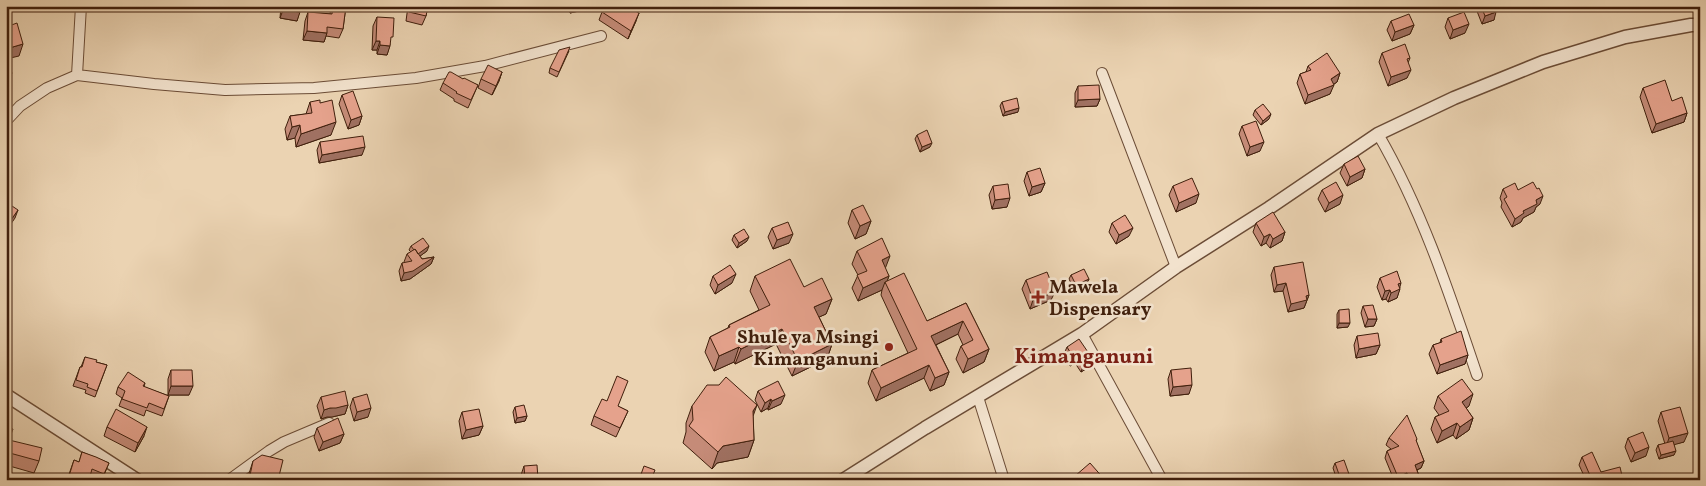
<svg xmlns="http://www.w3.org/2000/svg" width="1706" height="486" font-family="Vollkorn,serif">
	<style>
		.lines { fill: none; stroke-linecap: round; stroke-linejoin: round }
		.minor-casing { stroke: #6b4c36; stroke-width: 12 }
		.tertiary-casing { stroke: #6b4c36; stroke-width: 15 }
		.minor { stroke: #f2e2cd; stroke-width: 10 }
		.tertiary { stroke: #f2e2cd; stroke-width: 12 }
		.wall { fill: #c58b78; stroke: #401f0c }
		.shaded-wall { fill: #a07162; stroke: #401f0c }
		.building { fill: #e5a28c; stroke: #401f0c }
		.poi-dot { fill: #8f2418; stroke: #f2e2cd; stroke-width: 2 }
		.labels { text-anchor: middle; stroke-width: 5; stroke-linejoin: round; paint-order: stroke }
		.poi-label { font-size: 19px; font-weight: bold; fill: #401f0c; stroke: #f2e2cd; text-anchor: start }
		.quarter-label { font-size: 21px; font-weight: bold; fill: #7a1f14; stroke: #f2e2cd }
	</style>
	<rect width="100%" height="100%" fill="#ebd3b2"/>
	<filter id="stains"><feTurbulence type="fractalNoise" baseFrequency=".004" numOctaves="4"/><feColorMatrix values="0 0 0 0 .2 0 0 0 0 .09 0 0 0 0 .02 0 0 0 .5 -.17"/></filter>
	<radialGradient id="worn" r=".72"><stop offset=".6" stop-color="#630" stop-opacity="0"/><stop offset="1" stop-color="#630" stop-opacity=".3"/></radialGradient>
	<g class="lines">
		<defs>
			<path id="minor" d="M 1102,73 L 1176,267
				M 77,75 L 81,6
				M 6,121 L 20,106 L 47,88 L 77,75 L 154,84 L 225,90 L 314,88 L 416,78 L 485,66 L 601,36
				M 1378,134 C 1422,210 1449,292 1477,375
				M 1082,334 L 1162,480
				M 978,397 L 1004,480
				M 229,480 L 269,451 L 284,442 L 329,423"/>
			<path id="tertiary" d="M 6,395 L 137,480
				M 843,480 L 925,428 L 1082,334 L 1176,267 L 1269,208 L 1378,134 L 1454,98 L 1543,62 L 1625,37 L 1691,25 L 1700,25"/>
		</defs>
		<!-- minor casing -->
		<use href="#minor" class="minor-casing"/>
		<!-- tertiary casing -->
		<use href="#tertiary" class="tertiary-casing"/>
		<!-- minor -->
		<use href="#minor" class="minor"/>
		<!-- tertiary -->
		<use href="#tertiary" class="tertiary"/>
	</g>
	<!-- wall -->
	<path class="wall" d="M 281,6 L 301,6 L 297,21 L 280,18 Z
		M 331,6 L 346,6 L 343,29 L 339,38 L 326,36 L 324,42 L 303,40 L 305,21 L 308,12 L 330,14 Z
		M 408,6 L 428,6 L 426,16 L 422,25 L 406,21 Z
		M 569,6 L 581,6 L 579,11 L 570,13 Z
		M 606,6 L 629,6 L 628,7 L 636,21 L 628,39 L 599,20 L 602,12 Z
		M 1475,6 L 1494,6 L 1494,20 L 1482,24 Z
		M 377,17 L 390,44 L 387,55 L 377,54 L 377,50 L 372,50 L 373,26 Z
		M 1448,18 L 1465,33 L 1450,39 L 1445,27 Z
		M 1391,21 L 1414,25 L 1410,34 L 1392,41 L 1387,30 Z
		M 569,51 L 557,77 L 549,73 L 550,68 Z
		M 1382,53 L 1410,58 L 1408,63 L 1407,78 L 1388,86 L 1379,62 Z
		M 1308,66 L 1340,73 L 1337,82 L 1333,85 L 1330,94 L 1305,104 L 1297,83 L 1300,74 L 1306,72 Z
		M 502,72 L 499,81 L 492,95 L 478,88 L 481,79 Z
		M 463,79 L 478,85 L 468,108 L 454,101 L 454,99 L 440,90 L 443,83 Z
		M 1078,86 L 1100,99 L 1097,106 L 1075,107 L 1075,93 Z
		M 1643,88 L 1672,101 L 1687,113 L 1684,122 L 1652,133 L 1640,97 Z
		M 342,95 L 362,116 L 359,125 L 348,129 L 339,104 Z
		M 310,102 L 331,135 L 296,147 L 295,138 L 287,140 L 285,129 L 290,116 L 306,114 Z
		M 1002,102 L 1018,112 L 1003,116 L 1000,106 Z
		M 1255,110 L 1269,119 L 1261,125 L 1253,115 Z
		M 1242,126 L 1260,151 L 1247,156 L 1239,134 Z
		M 917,135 L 930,147 L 920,152 L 915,139 Z
		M 320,142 L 362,155 L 319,163 L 317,150 Z
		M 1344,164 L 1365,169 L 1362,178 L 1347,186 L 1340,173 Z
		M 1027,172 L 1045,183 L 1041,192 L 1029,196 L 1024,181 Z
		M 993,186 L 1007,207 L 992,209 L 989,195 Z
		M 1173,186 L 1196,203 L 1176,212 L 1169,195 Z
		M 1503,189 L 1518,190 L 1540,204 L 1536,207 L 1534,212 L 1523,218 L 1521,222 L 1512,227 L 1501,207 L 1502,203 L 1500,198 Z
		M 1322,190 L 1340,204 L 1325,212 L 1318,199 Z
		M 852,210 L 871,221 L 866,234 L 855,239 L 848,223 Z
		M 1112,223 L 1129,236 L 1116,244 L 1109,232 Z
		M 1256,223 L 1285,232 L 1282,241 L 1270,248 L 1266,243 L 1261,246 L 1253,232 Z
		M 772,228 L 789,243 L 773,249 L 768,237 Z
		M 734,235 L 747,241 L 737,248 L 732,240 Z
		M 411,246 L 427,251 L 420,256 L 422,259 L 434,257 L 431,264 L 410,279 L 401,281 L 399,271 L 402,263 L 405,263 L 404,262 L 407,254 L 411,252 L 409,250 Z
		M 857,251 L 885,269 L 889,276 L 887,281 L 927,321 L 966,303 L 989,349 L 984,362 L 963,373 L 956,359 L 961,346 L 963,345 L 958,334 L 936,345 L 949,372 L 944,385 L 930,391 L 924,378 L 876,401 L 868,383 L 872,370 L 908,353 L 881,295 L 882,290 L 858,301 L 852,288 L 858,275 L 852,264 Z
		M 1274,267 L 1309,295 L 1304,308 L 1288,312 L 1283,291 L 1274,292 L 1271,275 Z
		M 1071,275 L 1089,279 L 1087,283 L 1074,289 L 1069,279 Z
		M 713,276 L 732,283 L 715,294 L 710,285 Z
		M 755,276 L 804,287 L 832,299 L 826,314 L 819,317 L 832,344 L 827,359 L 792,376 L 776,344 L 735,364 L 734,362 L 714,371 L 705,352 L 710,337 L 728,328 L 729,325 L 759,310 L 750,291 Z
		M 1380,278 L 1400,287 L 1397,298 L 1388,302 L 1386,299 L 1382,300 L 1377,287 Z
		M 1026,280 L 1051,300 L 1030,309 L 1022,289 Z
		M 1363,306 L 1377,319 L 1374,326 L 1365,327 L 1361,313 Z
		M 1339,310 L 1348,327 L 1337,328 L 1337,314 Z
		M 1357,336 L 1380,345 L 1376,354 L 1356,358 L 1354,345 Z
		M 1441,339 L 1468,355 L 1465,364 L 1437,374 L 1429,354 L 1433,345 L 1440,343 Z
		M 1067,347 L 1092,358 L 1089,367 L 1081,372 L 1075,363 L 1070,366 L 1063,356 Z
		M 85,357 L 96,362 L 107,365 L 95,397 L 85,393 L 86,390 L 73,386 L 80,367 L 81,367 Z
		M 171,370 L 189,395 L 168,395 L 168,379 Z
		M 1171,370 L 1189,394 L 1170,396 L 1168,379 Z
		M 145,383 L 144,387 L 169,396 L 162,416 L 146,410 L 144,416 L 119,406 L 122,398 L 116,394 L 118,387 Z
		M 758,391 L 781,404 L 768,410 L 768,408 L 761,412 L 755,400 Z
		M 1438,396 L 1469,406 L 1466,408 L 1473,418 L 1469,430 L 1456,439 L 1453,435 L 1437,443 L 1431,429 L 1435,417 L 1439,415 L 1434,408 Z
		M 321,397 L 348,405 L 345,414 L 332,417 L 327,417 L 321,419 L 317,406 Z
		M 353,398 L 368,417 L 354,421 L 350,407 Z
		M 607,401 L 628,411 L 616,437 L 591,425 L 594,416 Z
		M 692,406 L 753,417 L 754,440 L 748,457 L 717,463 L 712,469 L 683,443 L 686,432 L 686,423 Z
		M 515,407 L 527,416 L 525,421 L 515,423 L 513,412 Z
		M 462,412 L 483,426 L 479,435 L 462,439 L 459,421 Z
		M 1661,412 L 1684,442 L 1674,444 L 1674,455 L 1659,459 L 1656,450 L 1658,445 L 1665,444 L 1658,421 Z
		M 6,427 L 9,440 L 39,461 L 34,473 L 6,465 Z
		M 107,427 L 144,436 L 135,452 L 104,436 Z
		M 317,428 L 344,434 L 340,443 L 319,451 L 314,437 Z
		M 1389,438 L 1417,439 L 1416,441 L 1424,461 L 1421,468 L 1417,470 L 1419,476 L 1417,480 L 1394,480 L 1385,458 L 1387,451 L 1391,449 L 1386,445 Z
		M 1628,438 L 1646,456 L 1631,462 L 1625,447 Z
		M 82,452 L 109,463 L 102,480 L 95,480 L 89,477 L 89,480 L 67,480 L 74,460 L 79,462 Z
		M 1582,457 L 1601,472 L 1623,480 L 1586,480 L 1579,465 Z
		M 253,461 L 278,480 L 247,480 Z
		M 1335,463 L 1349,480 L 1337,480 L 1333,468 Z
		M 524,466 L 538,480 L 521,480 L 521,475 Z
		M 640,477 L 651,480 L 639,480 Z"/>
	<!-- shaded-wall -->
	<path class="shaded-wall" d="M 471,6 L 482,6 L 471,8 Z
		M 526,6 L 544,6 L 525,10 Z
		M 573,6 L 581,6 L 579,11 L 570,13 Z
		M 283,10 L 300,12 L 297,21 L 280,18 Z
		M 1496,12 L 1494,20 L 1482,24 L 1485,16 Z
		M 639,13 L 636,21 L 628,39 L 631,31 Z
		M 1469,24 L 1465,33 L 1450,39 L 1453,30 Z
		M 1414,25 L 1410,34 L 1392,41 L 1395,32 Z
		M 307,31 L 327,33 L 324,42 L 303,40 Z
		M 376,41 L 380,41 L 377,50 L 372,50 Z
		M 23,44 L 19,56 L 6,59 L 6,49 Z
		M 380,45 L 390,46 L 387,55 L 377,54 Z
		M 1411,70 L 1407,78 L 1388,86 L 1391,77 Z
		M 502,72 L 499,81 L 492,95 L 496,86 Z
		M 12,73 L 7,85 L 6,85 L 6,76 Z
		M 1340,73 L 1337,82 L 1331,86 L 1334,85 L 1330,94 L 1305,104 L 1308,95 Z
		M 1100,99 L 1097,106 L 1075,107 L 1078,100 Z
		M 1019,108 L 1018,112 L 1003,116 L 1005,112 Z
		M 1687,113 L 1684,122 L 1652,133 L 1656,124 Z
		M 1271,114 L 1269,119 L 1261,125 L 1263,121 Z
		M 362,116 L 359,125 L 348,129 L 351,120 Z
		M 336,122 L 331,135 L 296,147 L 301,134 Z
		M 300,125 L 295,138 L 287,140 L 292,127 Z
		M 1264,142 L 1260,151 L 1247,156 L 1250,147 Z
		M 932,143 L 930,147 L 920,152 L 922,147 Z
		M 365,147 L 362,155 L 319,163 L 322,155 Z
		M 1365,169 L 1362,178 L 1347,186 L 1350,177 Z
		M 1045,183 L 1041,192 L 1029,196 L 1032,187 Z
		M 1199,194 L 1196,203 L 1176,212 L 1179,203 Z
		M 1343,195 L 1340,204 L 1325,212 L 1329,203 Z
		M 1543,196 L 1540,204 L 1536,207 L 1534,212 L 1523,218 L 1521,222 L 1512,227 L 1515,219 L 1536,200 Z
		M 1010,198 L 1007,207 L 992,209 L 995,200 Z
		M 18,210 L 15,218 L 6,231 L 6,227 Z
		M 871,221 L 866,234 L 855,239 L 860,226 Z
		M 1133,228 L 1129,236 L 1116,244 L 1119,235 Z
		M 1285,232 L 1282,241 L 1270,248 L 1273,239 Z
		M 793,234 L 789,243 L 773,249 L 777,240 Z
		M 1270,234 L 1266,243 L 1261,246 L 1264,237 Z
		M 749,237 L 747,241 L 737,248 L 739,243 Z
		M 429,246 L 427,251 L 416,259 L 417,254 Z
		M 890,256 L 885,269 L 882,260 Z
		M 434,257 L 431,264 L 410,279 L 401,281 L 404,273 Z
		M 736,274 L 732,283 L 715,294 L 718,285 Z
		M 889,276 L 886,284 L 885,282 L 882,290 L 858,301 L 863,288 Z
		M 1089,279 L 1087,283 L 1074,289 L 1076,285 Z
		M 1286,283 L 1283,291 L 1274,292 L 1277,285 Z
		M 1401,283 L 1399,290 L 1400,289 L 1397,298 L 1388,302 L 1391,293 L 1398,284 Z
		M 1390,290 L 1386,299 L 1382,300 L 1385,291 Z
		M 1055,292 L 1051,300 L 1030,309 L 1033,300 Z
		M 1309,295 L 1304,308 L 1288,312 L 1291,304 L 1306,296 Z
		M 832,299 L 826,314 L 808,322 L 814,307 Z
		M 1368,319 L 1377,319 L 1374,326 L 1365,327 Z
		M 963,321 L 958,334 L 927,349 L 931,336 Z
		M 1339,323 L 1350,323 L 1348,327 L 1337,328 Z
		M 782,329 L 776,344 L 735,364 L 741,349 Z
		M 832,344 L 827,359 L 792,376 L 798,361 Z
		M 1380,345 L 1376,354 L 1356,358 L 1359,349 Z
		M 739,347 L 734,362 L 714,371 L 719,356 Z
		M 989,349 L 984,362 L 963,373 L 968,359 Z
		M 1078,354 L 1075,363 L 1070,366 L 1073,357 Z
		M 1468,355 L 1465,364 L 1437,374 L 1440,365 Z
		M 1092,358 L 1089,367 L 1081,372 L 1084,363 Z
		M 929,365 L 924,378 L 876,401 L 881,388 Z
		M 949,372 L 944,385 L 930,391 L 935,378 Z
		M 1192,385 L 1189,394 L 1170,396 L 1173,387 Z
		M 171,386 L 193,386 L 189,395 L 168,395 Z
		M 1473,394 L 1469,406 L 1458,414 L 1462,402 Z
		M 785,395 L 781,404 L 768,410 L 772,401 Z
		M 771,399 L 768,408 L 761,412 L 765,403 Z
		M 348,405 L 345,414 L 332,417 L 327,417 L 321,419 L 324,410 L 330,408 Z
		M 757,405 L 751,422 L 753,411 Z
		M 371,408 L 368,417 L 354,421 L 357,412 Z
		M 527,416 L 525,421 L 515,423 L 517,418 Z
		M 1473,418 L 1469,430 L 1456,439 L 1460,427 Z
		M 1457,423 L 1453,435 L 1437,443 L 1442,431 Z
		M 483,426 L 479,435 L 462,439 L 466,430 Z
		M 147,427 L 144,436 L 135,452 L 138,443 Z
		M 1688,433 L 1684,442 L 1666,447 L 1669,438 Z
		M 344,434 L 340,443 L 319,451 L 323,442 Z
		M 754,440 L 748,457 L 717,463 L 712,469 L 718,452 L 723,446 Z
		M 1649,447 L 1646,456 L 1631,462 L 1635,453 Z
		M 1676,451 L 1674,455 L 1659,459 L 1661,455 Z
		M 1424,461 L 1421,468 L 1412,472 L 1415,465 Z
		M 1407,473 L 1405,480 L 1397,480 L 1398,477 Z
		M 1419,476 L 1417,480 L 1409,480 L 1409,479 Z
		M 1350,477 L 1349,480 L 1341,480 Z"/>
	<!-- building -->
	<path class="building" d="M 283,6 L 301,6 L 300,12 L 283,10 Z
		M 333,6 L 346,6 L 343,29 L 327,27 L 327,33 L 307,31 L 308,12 L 332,14 Z
		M 411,6 L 428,6 L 426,16 L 409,12 Z
		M 606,6 L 626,6 L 639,13 L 631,31 L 602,12 Z
		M 1481,6 L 1494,6 L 1496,12 L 1485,16 Z
		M 1464,12 L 1469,24 L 1453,30 L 1448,18 Z
		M 1409,14 L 1414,25 L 1395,32 L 1391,21 Z
		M 377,17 L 394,18 L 393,37 L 391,37 L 390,46 L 380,45 L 380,41 L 376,41 Z
		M 17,23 L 23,44 L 6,49 L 6,27 Z
		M 1405,44 L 1410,58 L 1407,59 L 1411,70 L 1391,77 L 1382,53 Z
		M 570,47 L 559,72 L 550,68 L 559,50 Z
		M 1327,53 L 1340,73 L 1331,79 L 1334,85 L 1308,95 L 1300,74 L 1311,70 L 1308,66 Z
		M 6,61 L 12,73 L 6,76 Z
		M 488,65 L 502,72 L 496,86 L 481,79 Z
		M 449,72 L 451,72 L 463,79 L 464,78 L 478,85 L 471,100 L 456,93 L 457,92 L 443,83 Z
		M 1665,80 L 1672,101 L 1682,97 L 1687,113 L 1656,124 L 1643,88 Z
		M 1099,85 L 1100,99 L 1078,100 L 1078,86 Z
		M 353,91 L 362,116 L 351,120 L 342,95 Z
		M 1017,98 L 1019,108 L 1005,112 L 1002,102 Z
		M 320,100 L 320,103 L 332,100 L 336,122 L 301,134 L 300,125 L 292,127 L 290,116 L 312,113 L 310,102 Z
		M 1263,104 L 1271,114 L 1263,121 L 1255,110 Z
		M 1256,121 L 1264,142 L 1250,147 L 1242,126 Z
		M 927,130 L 932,143 L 922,147 L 917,135 Z
		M 363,136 L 365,147 L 322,155 L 320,142 Z
		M 1358,156 L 1365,169 L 1350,177 L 1344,164 Z
		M 1040,168 L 1045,183 L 1032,187 L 1027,172 Z
		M 1192,178 L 1199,194 L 1179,203 L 1173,186 Z
		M 1336,182 L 1343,195 L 1329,203 L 1322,190 Z
		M 1533,182 L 1537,189 L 1539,188 L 1543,196 L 1536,200 L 1537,204 L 1523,211 L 1524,213 L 1515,219 L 1504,199 L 1507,197 L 1503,189 L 1515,183 L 1518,190 Z
		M 1008,184 L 1010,198 L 995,200 L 993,186 Z
		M 6,202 L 18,210 L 6,227 Z
		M 863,205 L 871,221 L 860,226 L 852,210 Z
		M 1273,212 L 1285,232 L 1273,239 L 1270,234 L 1264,237 L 1256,223 Z
		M 1125,215 L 1133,228 L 1119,235 L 1112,223 Z
		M 788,222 L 793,234 L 777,240 L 772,228 Z
		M 744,229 L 749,237 L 739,243 L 734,235 Z
		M 423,238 L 429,246 L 418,254 L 415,249 L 414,250 L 411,246 Z
		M 882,238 L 890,256 L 882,260 L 889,276 L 863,288 L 857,275 L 867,271 L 857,251 Z
		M 415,249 L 422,259 L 434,257 L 413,271 L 404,273 L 402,263 L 412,261 L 407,254 Z
		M 790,259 L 804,287 L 822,278 L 832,299 L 814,307 L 832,344 L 798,361 L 782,329 L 741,349 L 739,347 L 719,356 L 710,337 L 730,327 L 729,325 L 770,305 L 755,276 Z
		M 1303,262 L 1309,295 L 1306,296 L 1307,300 L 1291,304 L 1286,283 L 1277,285 L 1274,267 Z
		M 730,265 L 736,274 L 718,285 L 713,276 Z
		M 1084,269 L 1089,279 L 1076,285 L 1071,275 Z
		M 1397,271 L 1401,283 L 1398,284 L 1400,289 L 1391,293 L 1390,290 L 1385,291 L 1380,278 Z
		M 1047,272 L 1055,292 L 1033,300 L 1026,280 Z
		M 904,273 L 927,321 L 966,303 L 989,349 L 968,359 L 961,346 L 973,340 L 963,321 L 931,336 L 949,372 L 935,378 L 929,365 L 881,388 L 872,370 L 917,349 L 885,282 Z
		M 1373,305 L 1377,319 L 1368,319 L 1363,306 Z
		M 1349,309 L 1350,323 L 1339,323 L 1339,310 Z
		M 1461,331 L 1468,355 L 1440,365 L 1433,345 L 1442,342 L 1441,339 Z
		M 1378,333 L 1380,345 L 1359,349 L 1357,336 Z
		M 1079,339 L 1092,358 L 1084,363 L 1078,354 L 1073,357 L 1067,347 Z
		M 85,357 L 97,360 L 96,362 L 107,365 L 97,391 L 87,387 L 88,384 L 76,380 L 80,367 L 82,367 Z
		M 1191,368 L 1192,385 L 1173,387 L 1171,370 Z
		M 171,370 L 192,370 L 193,386 L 171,386 Z
		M 128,372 L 145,383 L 143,386 L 169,396 L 164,409 L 149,403 L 147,408 L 122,399 L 125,391 L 118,387 Z
		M 617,376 L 628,381 L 618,406 L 628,411 L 620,428 L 594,416 L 602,399 L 607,401 Z
		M 726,377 L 757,405 L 753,411 L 754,440 L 723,446 L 718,452 L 689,426 L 693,420 L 692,406 L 707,385 L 719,385 Z
		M 1462,379 L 1473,394 L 1462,402 L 1473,418 L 1460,427 L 1457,423 L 1442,431 L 1435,417 L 1449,411 L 1438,396 Z
		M 778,381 L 785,395 L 772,401 L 771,399 L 765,403 L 758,391 Z
		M 345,391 L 348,405 L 336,408 L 330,408 L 324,410 L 321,397 Z
		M 367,394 L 371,408 L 357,412 L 353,398 Z
		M 524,405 L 527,416 L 517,418 L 515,407 Z
		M 1680,407 L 1688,433 L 1669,438 L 1661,412 Z
		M 116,409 L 147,427 L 138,443 L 107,427 Z
		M 479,409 L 483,426 L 466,430 L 462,412 Z
		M 1407,415 L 1417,439 L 1416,440 L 1424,461 L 1415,465 L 1419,476 L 1409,479 L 1407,473 L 1398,477 L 1387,451 L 1399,446 L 1389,438 Z
		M 338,418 L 344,434 L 323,442 L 317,428 Z
		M 6,427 L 13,429 L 9,440 L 42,448 L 39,461 L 6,452 Z
		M 1643,432 L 1649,447 L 1635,453 L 1628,438 Z
		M 1673,441 L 1676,451 L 1661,455 L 1658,445 Z
		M 82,452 L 96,457 L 109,463 L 104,474 L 92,469 L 89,480 L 80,480 L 69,476 L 74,460 L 79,462 Z
		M 1592,452 L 1601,472 L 1620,467 L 1623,480 L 1592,480 L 1582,457 Z
		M 262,455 L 283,460 L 278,480 L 249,480 L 253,461 Z
		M 1344,460 L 1350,477 L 1341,480 L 1335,463 Z
		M 1090,463 L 1105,480 L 1079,480 L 1075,476 Z
		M 537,465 L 538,479 L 525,480 L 524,466 Z
		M 644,466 L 655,470 L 651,480 L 648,480 L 640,477 Z"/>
	<!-- markers -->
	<g class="poi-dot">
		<path d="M1035.5 289.5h5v5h5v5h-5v5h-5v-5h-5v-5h5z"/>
		<circle cx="889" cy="347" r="5"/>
	</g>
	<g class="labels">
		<!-- poi labels -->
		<g class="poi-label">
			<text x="1049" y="293">Mawela<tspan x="1049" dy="22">Dispensary</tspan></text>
			<text x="879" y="343" text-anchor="end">Shule ya Msingi<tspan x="879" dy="22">Kimanganuni</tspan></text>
		</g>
		<!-- quarter labels -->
		<g class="quarter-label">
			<text x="1084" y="363">Kimanganuni</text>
		</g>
	</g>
	<!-- margin -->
	<rect width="1706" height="486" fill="none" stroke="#ebd3b2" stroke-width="25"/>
	<rect x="8" y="8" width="1691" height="471" fill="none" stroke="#401f0c" stroke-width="2.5"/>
	<rect x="12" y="12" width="1681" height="461" fill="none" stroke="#401f0c"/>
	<rect width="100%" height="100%" filter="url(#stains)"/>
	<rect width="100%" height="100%" fill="url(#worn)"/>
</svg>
